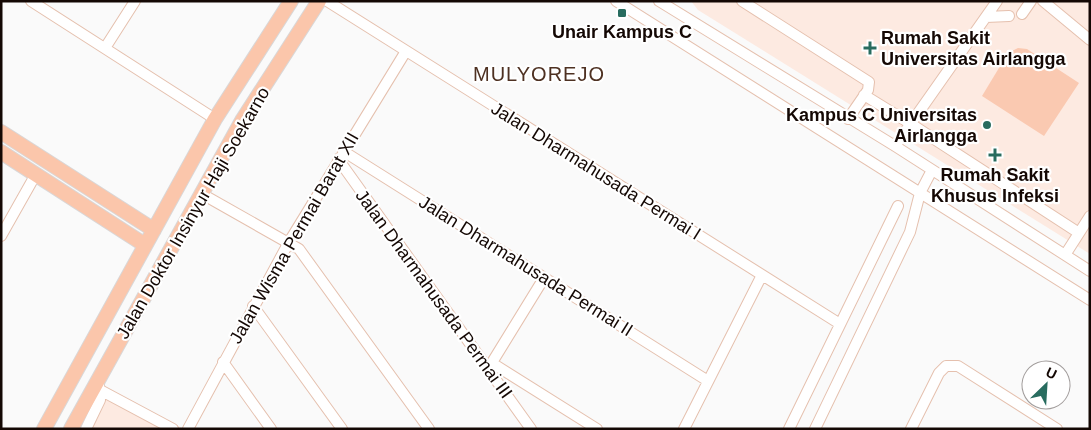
<svg xmlns="http://www.w3.org/2000/svg" width="1091" height="430" font-family="Helvetica,sans-serif">
	<style>
		.built { fill: #fdeae1 }
		.green { fill: #fac9b1 }
		.lines { fill: none; stroke-linecap: round; stroke-linejoin: round }
		.minor-casing { stroke: #e5c0ae; stroke-width: 12 }
		.major-casing { stroke: #d9d7d7; stroke-width: 16 }
		.minor { stroke: #fff; stroke-width: 10 }
		.major { stroke: #fbc6ab; stroke-width: 14 }
		.poi-dot { fill: #286c5f; stroke: #fff; stroke-width: 2 }
		.labels { text-anchor: middle; stroke-width: 4.5; stroke-linejoin: round; paint-order: stroke }
		.poi-label { font-size: 18px; font-weight: bold; fill: #140804; stroke: #fff }
		.street-label { font-size: 18px; fill: #140804; stroke: #fff }
		.quarter-label { font-size: 20px; letter-spacing: 1px; fill: #4e3122; stroke: #fff }
	</style>
	<rect width="100%" height="100%" fill="#fafafa"/>
	<!-- built -->
	<path class="built" d="M 691,1 L 1090,1 L 1090,254 L 698,10 Z
		M 105,386 L 182,428 L 81,429 Z"/>
	<!-- green -->
	<path class="green" d="M 1018,48 L 1027,49 L 1079,83 L 1044,136 L 982,96 L 1008,53 Z"/>
	<g class="lines">
		<defs>
			<path id="minor" d="M 31,1 L 215,119
				M 327,1 L 840,324
				M 616,1 L 1090,300
				M 659,1 L 895,146 L 1090,271
				M 742,1 L 869,82 L 868,90 L 848,119
				M 1043,1 L 1090,40
				M 1022,14 L 1031,1
				M 986,17 L 1009,16
				M 105,48 L 135,1
				M 864,95 L 911,124 L 1079,233
				M 895,146 L 997,1
				M 343,151 L 708,381
				M 338,159 L 531,429
				M 202,194 L 299,249 L 429,429
				M 1,236 L 36,174
				M 1065,255 L 1090,216
				M 253,306 L 342,429
				M 223,362 L 271,429
				M 492,363 L 597,429
				M 488,369 L 544,278
				M 100,390 L 173,429
				M 86,429 L 100,400 L 99,384
				M 188,429 L 289,242 L 406,51
				M 684,429 L 762,275
				M 789,429 L 898,206
				M 815,429 L 910,232 L 920,193 L 932,170
				M 911,429 L 939,373 L 946,366 L 958,366 L 1057,429"/>
			<path id="major" d="M 1,132 L 154,230
				M 1,152 L 145,245
				M 44,429 L 215,119 L 291,1
				M 71,429 L 243,119 L 319,1"/>
		</defs>
		<!-- minor casing -->
		<use href="#minor" class="minor-casing"/>
		<!-- major casing -->
		<use href="#major" class="major-casing"/>
		<!-- minor -->
		<use href="#minor" class="minor"/>
		<!-- major -->
		<use href="#major" class="major"/>
	</g>
	<!-- markers -->
	<g class="poi-dot">
		<rect x="617" y="8" width="10" height="10" rx="2.5"/>
		<path d="M867.5 40.5h5v5h5v5h-5v5h-5v-5h-5v-5h5z"/>
		<circle cx="987" cy="125" r="5"/>
		<path d="M992.5 147.5h5v5h5v5h-5v5h-5v-5h-5v-5h5z"/>
	</g>
	<g class="labels">
		<!-- poi labels -->
		<g class="poi-label">
			<text x="622" y="38">Unair Kampus C</text>
			<text x="881" y="44" text-anchor="start">Rumah Sakit<tspan x="881" dy="21">Universitas Airlangga</tspan></text>
			<text x="977" y="121" text-anchor="end">Kampus C Universitas<tspan x="977" dy="21">Airlangga</tspan></text>
			<text x="995" y="181">Rumah Sakit<tspan x="995" dy="21">Khusus Infeksi</tspan></text>
		</g>
		<!-- street labels -->
		<g class="street-label">
			<text transform="translate(596 171) rotate(32)" y="6">Jalan Dharmahusada Permai I</text>
			<text transform="translate(193 213) rotate(-60)" y="6">Jalan Doktor Insinyur Haji Soekarno</text>
			<text transform="translate(294 238) rotate(-60)" y="6">Jalan Wisma Permai Barat XII</text>
			<text transform="translate(526 266) rotate(32)" y="6">Jalan Dharmahusada Permai II</text>
			<text transform="translate(434 294) rotate(54)" y="6">Jalan Dharmahusada Permai III</text>
		</g>
		<!-- quarter labels -->
		<g class="quarter-label">
			<text x="539" y="81">MULYOREJO</text>
		</g>
	</g>
	<!-- border -->
	<rect width="1091" height="430" fill="none" stroke="#140804" stroke-width="5"/>
	<!-- north arrow -->
	<g transform="translate(1046 385) rotate(25)"><circle r="24" fill="#ffffff" stroke="#a19c9b"/>
	<path d="M0-4L9 19L0 12L-9 19Z" fill="#286c5f"/>
	<text y="-8" font-size="14" font-weight="bold" text-anchor="middle" fill="#140804">U</text>
	</g>
</svg>
